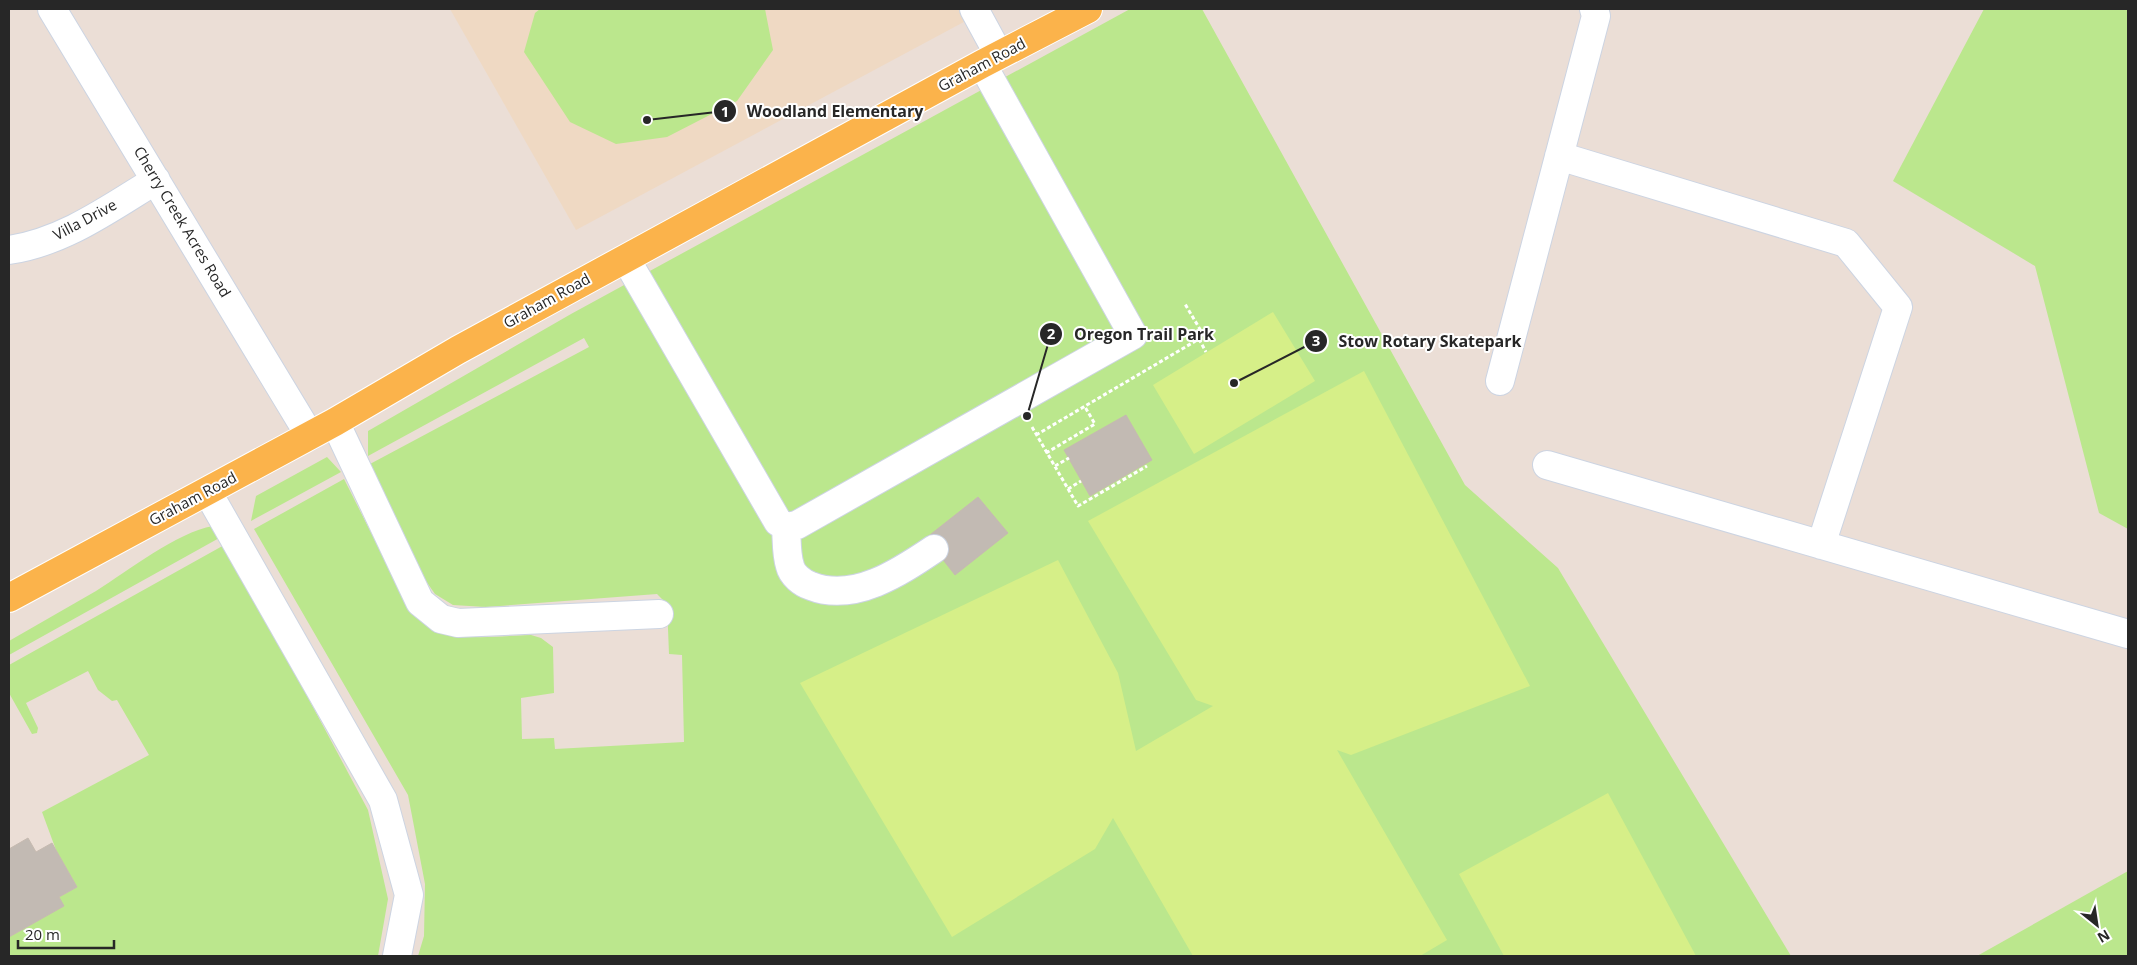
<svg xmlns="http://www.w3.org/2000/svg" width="2137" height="965" font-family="'Open Sans',sans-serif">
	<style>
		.education { fill: #efd9c3 }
		.green { fill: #bbe78d }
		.pitch { fill: #d6ef88 }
		.building { fill: #c2bab3; stroke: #c6bab0 }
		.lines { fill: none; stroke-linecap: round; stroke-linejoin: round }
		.minor-casing { stroke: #ccd4e2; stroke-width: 30 }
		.major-casing { stroke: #fff; stroke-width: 30 }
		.path { stroke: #fff; stroke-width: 3; stroke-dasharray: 4 2.5; stroke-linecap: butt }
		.minor { stroke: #fff; stroke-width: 28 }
		.major { stroke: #fbb34b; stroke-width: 28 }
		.labels { text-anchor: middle; stroke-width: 4; stroke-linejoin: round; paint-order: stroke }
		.street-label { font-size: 15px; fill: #272727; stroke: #fff }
		.leader { fill: none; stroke: #272727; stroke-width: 2 }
		.callout-dot { fill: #272727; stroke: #fff; stroke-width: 2 }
		.mark-label { font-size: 15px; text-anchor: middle; font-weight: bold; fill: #fff }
		.callout-label { font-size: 16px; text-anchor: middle; font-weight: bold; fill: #272727; stroke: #fff; stroke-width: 4; stroke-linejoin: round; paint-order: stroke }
	</style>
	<rect width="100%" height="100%" fill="#ebded6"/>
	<!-- education -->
	<path class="education" d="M 450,9 L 988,9 L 576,230 Z"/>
	<!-- green -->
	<path class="green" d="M 540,9 L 765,9 L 773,50 L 737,101 L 667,137 L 616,144 L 570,122 L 524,52 L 535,13 Z
		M 1130,9 L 1202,9 L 1465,485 L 1558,568 L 1791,956 L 418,956 L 424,936 L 425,884 L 408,795 L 254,529 L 344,479 L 411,612 C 445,646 486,636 531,635 L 541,638 L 553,647 L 554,693 L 521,698 L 522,739 L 554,738 L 555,749 L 684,742 L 682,655 L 669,654 L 667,604 L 657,594 L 486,607 L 453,605 L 435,594 L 421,574 L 370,464 L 589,347 L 584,338 L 368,456 L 368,431 L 571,314 Z
		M 1984,9 L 2128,9 L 2128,529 L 2099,513 L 2035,266 L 1893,181 Z
		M 327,457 L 341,472 L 251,521 L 256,496 Z
		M 213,526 L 221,537 L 9,655 L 9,641 C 38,624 67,608 96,591 C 128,571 177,532 213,526 Z
		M 226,544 L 368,810 L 388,899 L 378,956 L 9,956 L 9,937 L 63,906 L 59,897 L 77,887 L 56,850 L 42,812 L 149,755 L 117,700 L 112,701 L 98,690 L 88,671 L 26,703 L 38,728 L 37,733 L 32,734 L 9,693 L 9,665 Z
		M 2128,871 L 2128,956 L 1977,956 Z"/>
	<!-- pitch -->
	<path class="pitch" d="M 1273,312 L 1315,381 L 1194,454 L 1153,385 Z
		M 1364,371 L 1530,686 L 1351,755 L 1337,750 L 1447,940 L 1420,956 L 1193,956 L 1113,818 L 1095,849 L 952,937 L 800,683 L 1058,560 L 1118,673 L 1136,751 L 1213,706 L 1196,700 L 1088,521 Z
		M 1608,793 L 1696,956 L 1504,956 L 1459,874 Z"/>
	<!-- building -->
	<path class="building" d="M 1126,415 L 1152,460 L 1090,496 L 1064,450 Z
		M 978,497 L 1008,533 L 955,575 L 926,538 Z
		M 28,838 L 36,852 L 52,843 L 77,887 L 59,897 L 64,906 L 9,937 L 9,849 Z"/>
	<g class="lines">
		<defs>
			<path id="minor" d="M 52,9 L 310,436
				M 974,9 L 999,55
				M 1559,156 L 1846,243 L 1898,307 L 1821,545
				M 9,250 C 64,242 110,208 156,180
				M 626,259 L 778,522 L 786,527 L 797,525 L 1133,335 L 982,64
				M 1500,381 L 1596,16 L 1594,9
				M 335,422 L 420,602 L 441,619 L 458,623 L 659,614
				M 1547,465 L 2128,634
				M 207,491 L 383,800 L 409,895 L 397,956
				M 786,527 C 787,539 786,554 790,566 C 792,575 802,583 811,586 C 854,603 900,572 934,549"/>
			<path id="major" d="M 9,598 L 335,422 L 458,350 L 982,64 L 1088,9"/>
		</defs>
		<!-- minor casing -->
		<use href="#minor" class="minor-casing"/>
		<!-- major casing -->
		<use href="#major" class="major-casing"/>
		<!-- path -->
		<path class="path" d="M 1199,339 L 1206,352
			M 1032,427 L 1078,506 L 1147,466
			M 1036,435 L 1204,336 L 1185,304
			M 1046,453 L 1095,424 L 1085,407
			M 1055,466 L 1069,458
			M 1068,489 L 1081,481"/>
		<!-- minor -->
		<use href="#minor" class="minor"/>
		<!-- major -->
		<use href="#major" class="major"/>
	</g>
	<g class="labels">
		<!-- street labels -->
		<g class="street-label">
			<text transform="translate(982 65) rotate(-28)" y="5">Graham Road</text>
			<text transform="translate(85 220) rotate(-28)" y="5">Villa Drive</text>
			<text transform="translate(182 222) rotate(59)" y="5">Cherry Creek Acres Road</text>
			<text transform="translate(547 301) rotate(-29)" y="5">Graham Road</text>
			<text transform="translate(193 499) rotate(-28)" y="5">Graham Road</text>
		</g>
	</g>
	<!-- callouts -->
	<path class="leader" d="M647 120L725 111M1027 416L1051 334M1234 383L1316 341"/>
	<g class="callout-dot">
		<circle cx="647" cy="120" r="5"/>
		<circle cx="1027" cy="416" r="5"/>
		<circle cx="1234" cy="383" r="5"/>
		<circle cx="725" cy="111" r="12"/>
		<circle cx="1051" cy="334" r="12"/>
		<circle cx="1316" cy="341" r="12"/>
	</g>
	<g class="mark-label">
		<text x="725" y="117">1</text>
		<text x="1051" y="339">2</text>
		<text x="1316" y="346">3</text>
	</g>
	<g class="callout-label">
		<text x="835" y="117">Woodland Elementary</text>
		<text x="1144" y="340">Oregon Trail Park</text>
		<text x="1430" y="347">Stow Rotary Skatepark</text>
	</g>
	<!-- border -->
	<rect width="2137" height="965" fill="none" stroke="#272727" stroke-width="20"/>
	<!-- north arrow -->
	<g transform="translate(2097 925) rotate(150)" stroke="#ffffff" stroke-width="4" paint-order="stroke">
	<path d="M0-4L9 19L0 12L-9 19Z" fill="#272727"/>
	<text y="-8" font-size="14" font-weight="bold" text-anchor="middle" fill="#272727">N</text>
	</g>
	<!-- scale -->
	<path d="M18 940v8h96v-8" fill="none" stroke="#272727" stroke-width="2.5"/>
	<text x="25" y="940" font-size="15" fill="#272727" stroke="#ffffff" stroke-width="4" paint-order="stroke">20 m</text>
</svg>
